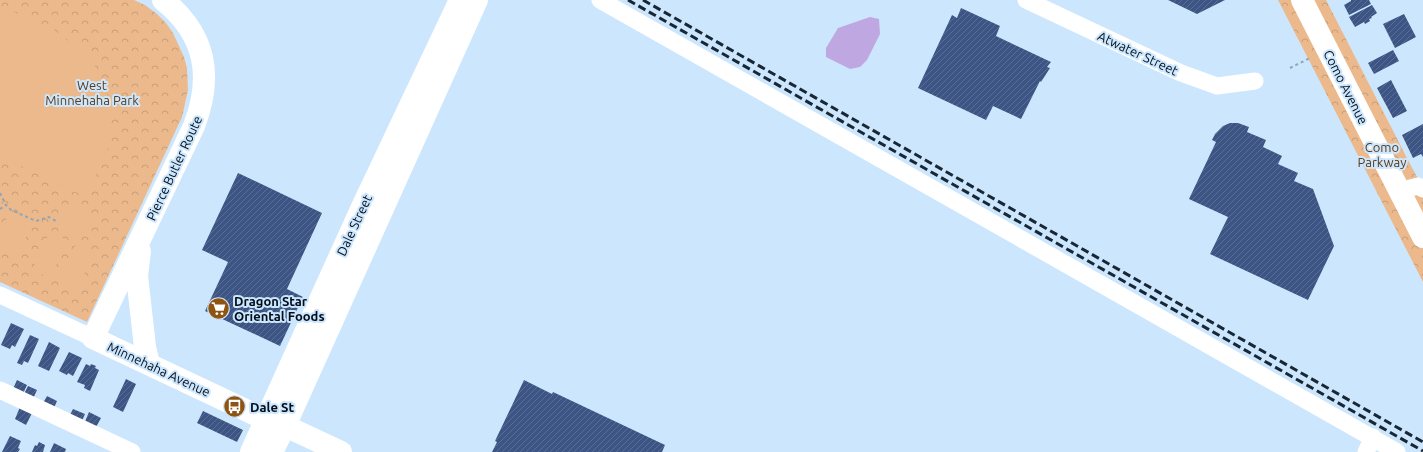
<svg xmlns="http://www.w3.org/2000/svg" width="1423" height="452" font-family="Ubuntu,sans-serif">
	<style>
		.park { fill: url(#park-crowns) }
		.garden { fill: #ebb98c }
		.water { fill: #bfa8e1 }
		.building { fill: url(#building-hatch) }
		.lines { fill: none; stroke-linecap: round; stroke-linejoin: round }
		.path { stroke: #8fa5b8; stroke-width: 2; stroke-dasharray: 3 3; stroke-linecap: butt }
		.minor { stroke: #fff; stroke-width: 17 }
		.major { stroke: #fff; stroke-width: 22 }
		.rail { stroke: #192734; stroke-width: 3; stroke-dasharray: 8 4; stroke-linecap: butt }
		.labels { text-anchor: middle; stroke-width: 4; stroke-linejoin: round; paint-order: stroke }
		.street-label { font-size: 13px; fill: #010d19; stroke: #cce7fd }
		.park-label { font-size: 13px; fill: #5c3a18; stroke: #cce7fd }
		.poi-label { font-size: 13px; font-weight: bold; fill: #010d19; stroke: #cce7fd; text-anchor: start }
	</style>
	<defs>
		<pattern id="park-crowns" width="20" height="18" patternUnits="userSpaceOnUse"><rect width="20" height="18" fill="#ebb98c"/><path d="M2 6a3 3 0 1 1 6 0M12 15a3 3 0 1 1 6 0" fill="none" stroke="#c89e78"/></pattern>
		<pattern id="building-hatch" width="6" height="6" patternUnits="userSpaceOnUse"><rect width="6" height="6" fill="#3d5584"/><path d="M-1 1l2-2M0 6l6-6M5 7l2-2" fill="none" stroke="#5a6d92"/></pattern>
	</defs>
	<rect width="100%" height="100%" fill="#cce7fd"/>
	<!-- park -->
	<path class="park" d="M 0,0 L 134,0 L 145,5 L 157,14 L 166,23 L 173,33 L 184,57 L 187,68 L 188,90 L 182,117 L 87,322 L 0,282 Z
		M 1278,0 L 1326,0 L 1409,162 L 1423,188 L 1423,282 Z"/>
	<!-- garden -->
	<path class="garden" d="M 8,9 L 54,30 L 92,59 L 111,103 L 108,148 L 86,197 L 0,156 L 0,27 Z
		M 65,203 L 94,217 L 85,237 L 55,223 Z
		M 10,211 L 33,222 L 16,258 L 0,250 L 0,234 Z
		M 50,232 L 68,240 L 50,278 L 32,270 Z
		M 76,244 L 94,253 L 76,291 L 58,282 Z"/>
	<!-- water -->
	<path class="water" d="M 870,17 L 879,19 L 880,34 L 867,60 L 860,67 L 850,69 L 826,57 L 826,48 L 838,28 Z"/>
	<!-- building -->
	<path class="building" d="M 1168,0 L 1225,0 L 1197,14 Z
		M 1351,0 L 1369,0 L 1371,4 L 1349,15 L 1344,5 L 1351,1 Z
		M 1372,5 L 1377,13 L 1371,17 L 1372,18 L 1369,19 L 1370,21 L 1365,24 L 1364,22 L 1355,27 L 1349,17 Z
		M 961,8 L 1000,26 L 996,36 L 1051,62 L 1047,67 L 1050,68 L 1041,82 L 1040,81 L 1021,119 L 993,106 L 986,120 L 918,88 L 952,15 L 957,18 Z
		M 1404,14 L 1416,37 L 1395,48 L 1383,24 Z
		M 1393,50 L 1399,61 L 1374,74 L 1368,63 Z
		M 1391,80 L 1407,111 L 1393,118 L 1377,88 Z
		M 1230,123 L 1238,123 L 1249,127 L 1247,132 L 1266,140 L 1263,147 L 1282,156 L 1278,164 L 1298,173 L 1294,181 L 1313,189 L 1334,246 L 1308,300 L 1210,254 L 1228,217 L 1189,199 L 1216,142 L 1212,140 L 1215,134 L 1223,126 Z
		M 1423,124 L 1423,157 L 1421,154 L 1413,158 L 1402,135 Z
		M 238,173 L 322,213 L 287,289 L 303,297 L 280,346 L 205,311 L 228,262 L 202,250 Z
		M 11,323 L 24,329 L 15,347 L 12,345 L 10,349 L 1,345 Z
		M 30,335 L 39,339 L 28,363 L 24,361 L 22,365 L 17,363 Z
		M 49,342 L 60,348 L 49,371 L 38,366 Z
		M 69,352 L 82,358 L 73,376 L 68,373 L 67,375 L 59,371 Z
		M 86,364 L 90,366 L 91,364 L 96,366 L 95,368 L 99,370 L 90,391 L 84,388 L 85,385 L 77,382 Z
		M 126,379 L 136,384 L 123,412 L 113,407 Z
		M 17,380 L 27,385 L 22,396 L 12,391 Z
		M 524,380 L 552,394 L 553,392 L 665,445 L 662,452 L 492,452 L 497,442 L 495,441 Z
		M 28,386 L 37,390 L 32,401 L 23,396 Z
		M 47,396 L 57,401 L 53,410 L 42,405 Z
		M 20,407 L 32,413 L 26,425 L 15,419 Z
		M 73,409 L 85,414 L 81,423 L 69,417 Z
		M 203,411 L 243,430 L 237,442 L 197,423 Z
		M 89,412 L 101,418 L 95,429 L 84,424 Z
		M 10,436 L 21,441 L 18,448 L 20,449 L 18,452 L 2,452 Z
		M 39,442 L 45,445 L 43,452 L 32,452 L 35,445 L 37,446 Z
		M 54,443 L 66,449 L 65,452 L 50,452 Z"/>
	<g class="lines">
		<!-- path -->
		<path class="path" d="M 1290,68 L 1310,58
			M 0,193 L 6,205 L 11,210 L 36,221 L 49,217 L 56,221
			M 0,209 L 6,205"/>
		<!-- minor -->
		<path class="minor" d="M 600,0 L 1397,452
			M 1026,0 L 1181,73 L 1217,86 L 1255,81
			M 1399,191 L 1418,186 L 1423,189
			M 0,295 L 93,338
			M 0,390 L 132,452
			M 1366,452 L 1373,437"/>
		<!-- major -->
		<path class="major" d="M 163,0 C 206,34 213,77 194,126 L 93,338 L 254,414 L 266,417 L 341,452
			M 1302,0 L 1423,237
			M 140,251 L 137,276 L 145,347 L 149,364
			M 251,452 L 362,207 L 460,0
			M 272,452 L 285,426 L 477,0"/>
		<!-- rail -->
		<path class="rail" d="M 628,0 L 1423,451
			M 643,0 L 1423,442"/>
	</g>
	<!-- icons -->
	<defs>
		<symbol id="supermarket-disc" viewBox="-11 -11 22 22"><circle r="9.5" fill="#8f5411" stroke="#cce7fd"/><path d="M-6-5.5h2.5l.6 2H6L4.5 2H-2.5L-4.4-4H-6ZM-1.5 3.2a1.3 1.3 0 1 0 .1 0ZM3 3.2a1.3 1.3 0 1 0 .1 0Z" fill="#fff"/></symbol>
		<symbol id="bus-disc" viewBox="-11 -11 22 22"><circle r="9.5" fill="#8f5411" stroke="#cce7fd"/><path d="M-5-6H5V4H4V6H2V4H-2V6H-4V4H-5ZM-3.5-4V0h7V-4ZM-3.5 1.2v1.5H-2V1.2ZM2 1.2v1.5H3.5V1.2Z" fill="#fff"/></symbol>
	</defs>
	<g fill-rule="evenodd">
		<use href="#supermarket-disc" x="206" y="296" width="25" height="25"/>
		<use href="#bus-disc" x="222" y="394" width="25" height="25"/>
	</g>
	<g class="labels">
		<!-- street labels -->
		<g class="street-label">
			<text transform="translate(1138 53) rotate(25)" y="5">Atwater Street</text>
			<text transform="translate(1346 87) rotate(63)" y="5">Como Avenue</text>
			<text transform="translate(174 168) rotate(-65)" y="5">Pierce Butler Route</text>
			<text transform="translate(354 225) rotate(-65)" y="5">Dale Street</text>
			<text transform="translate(159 369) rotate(25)" y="5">Minnehaha Avenue</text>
		</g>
		<!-- park labels -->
		<g class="park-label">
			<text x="92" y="90">West<tspan x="92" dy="15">Minnehaha Park</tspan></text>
			<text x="1382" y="152">Como<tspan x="1382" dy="15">Parkway</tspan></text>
		</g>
		<!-- poi labels -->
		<g class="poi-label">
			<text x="234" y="306">Dragon Star<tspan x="234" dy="15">Oriental Foods</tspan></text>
			<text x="250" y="412">Dale St</text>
		</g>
	</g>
</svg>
